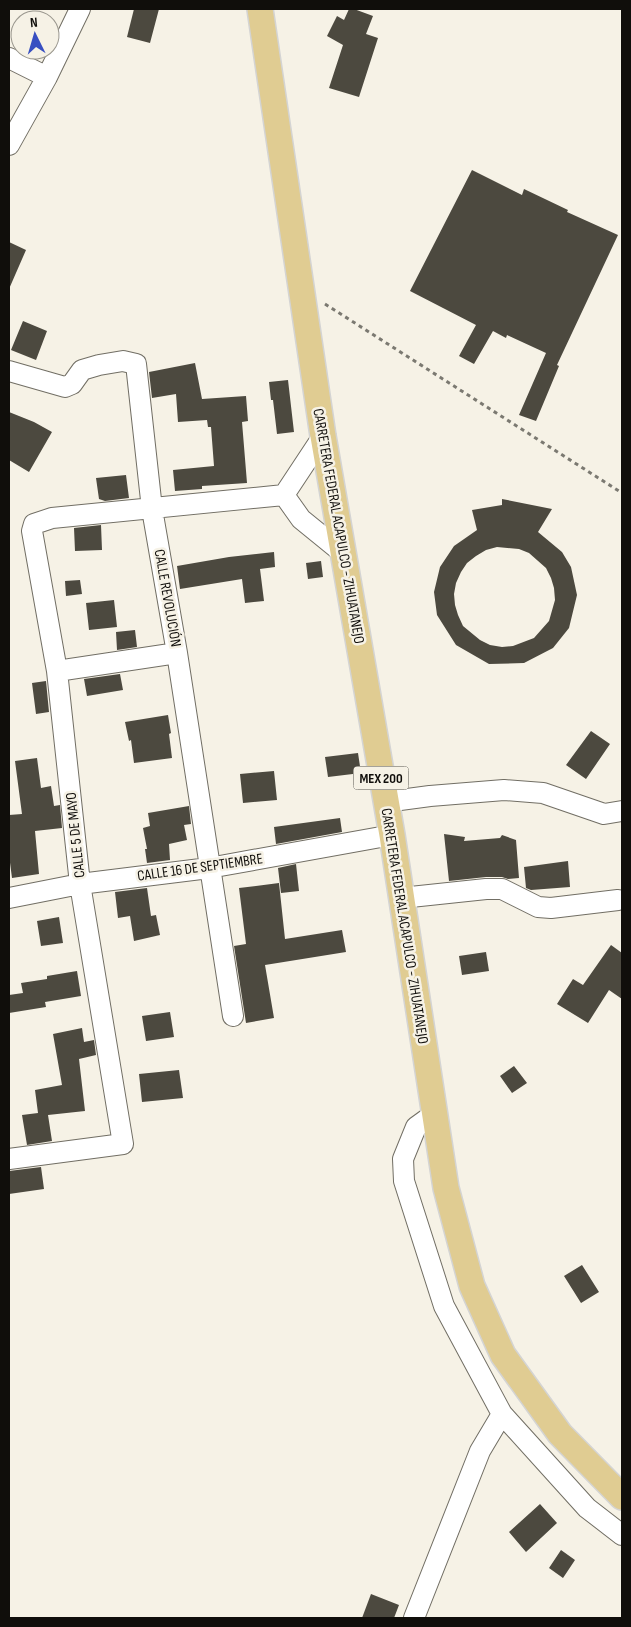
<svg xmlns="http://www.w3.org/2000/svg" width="631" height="1627" font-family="'Sofia Sans Condensed',sans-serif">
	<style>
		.building { fill: #4c493f; fill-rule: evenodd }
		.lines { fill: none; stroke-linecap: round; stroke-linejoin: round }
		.minor-casing { stroke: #716e64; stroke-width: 22 }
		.major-casing { stroke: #d4d4d3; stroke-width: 28 }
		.path { stroke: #7b7971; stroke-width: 3; stroke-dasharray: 4 4; stroke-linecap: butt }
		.minor { stroke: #fff; stroke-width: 20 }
		.major { stroke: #e0cc92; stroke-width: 25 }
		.labels { text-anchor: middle; stroke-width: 5; stroke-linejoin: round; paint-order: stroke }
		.shield { fill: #f6f2e6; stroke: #55524d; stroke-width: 1 }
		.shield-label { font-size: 14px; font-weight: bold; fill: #100e0b }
		.street-label { font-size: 15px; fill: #100e0b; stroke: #f6f2e6 }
	</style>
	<rect width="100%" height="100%" fill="#f6f2e6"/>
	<!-- building -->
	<path class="building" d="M 134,9 L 159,9 L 150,43 L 127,37 Z
		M 349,9 L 354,9 L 373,16 L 366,34 L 378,38 L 359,97 L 329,88 L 343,45 L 327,36 L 337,16 L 344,20 Z
		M 472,170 L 522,195 L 524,189 L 568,210 L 567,212 L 618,235 L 557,365 L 559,366 L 536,421 L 519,415 L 546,353 L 507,335 L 506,338 L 493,331 L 474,364 L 459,356 L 476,325 L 410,291 Z
		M 9,242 L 26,250 L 9,289 Z
		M 23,321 L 47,331 L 36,360 L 11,350 Z
		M 195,363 L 202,399 L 246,396 L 248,421 L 242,422 L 247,483 L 202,486 L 202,489 L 175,491 L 173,470 L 214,466 L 211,427 L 208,427 L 207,420 L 178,422 L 176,394 L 152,398 L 149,372 Z
		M 288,380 L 294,432 L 277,434 L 273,400 L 271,400 L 269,382 Z
		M 9,412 L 34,422 L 52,432 L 29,472 L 9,460 Z
		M 126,475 L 129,498 L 105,501 L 99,499 L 96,478 Z
		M 502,499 L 552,509 L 538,532 L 562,552 L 571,567 L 577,595 L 569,628 L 553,648 L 524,663 L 489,664 L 456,645 L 437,615 L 434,592 L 440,567 L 454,546 L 477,530 L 472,510 L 502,505 ZM 497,547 L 519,549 L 529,553 L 546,568 L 551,578 L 554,588 L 555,600 L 549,621 L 534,638 L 513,646 L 502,647 L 490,645 L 480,640 L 463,626 L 458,615 L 455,605 L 454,594 L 456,583 L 461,572 L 467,563 L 476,556 L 486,550 Z
		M 101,525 L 102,550 L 75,551 L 74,528 Z
		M 274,552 L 275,567 L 260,569 L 264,601 L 245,603 L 242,579 L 180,589 L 177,566 L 229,557 Z
		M 321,561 L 323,577 L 308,579 L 306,563 Z
		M 80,580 L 82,594 L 66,596 L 65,581 Z
		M 114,600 L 117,627 L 89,630 L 86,603 Z
		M 135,630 L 137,647 L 117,650 L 116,632 Z
		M 120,674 L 123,690 L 87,696 L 84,679 Z
		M 46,681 L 49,712 L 36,714 L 32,683 Z
		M 168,715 L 171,733 L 169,734 L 172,758 L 134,763 L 131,740 L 129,741 L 125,722 Z
		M 591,731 L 610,744 L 586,779 L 566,765 Z
		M 358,753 L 361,773 L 328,777 L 325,757 Z
		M 37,758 L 41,788 L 51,786 L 54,806 L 60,805 L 62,828 L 35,831 L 39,874 L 12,878 L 9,855 L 9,815 L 22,814 L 15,761 Z
		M 274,771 L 277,800 L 243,803 L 240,774 Z
		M 189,806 L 191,824 L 184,825 L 187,840 L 169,844 L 170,860 L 147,863 L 145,849 L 147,849 L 143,828 L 150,826 L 148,813 Z
		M 340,818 L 342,832 L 276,844 L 274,827 Z
		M 444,834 L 465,837 L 464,841 L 500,838 L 502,835 L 516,840 L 519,878 L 508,879 L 502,877 L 486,877 L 449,881 Z
		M 568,861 L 570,887 L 531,890 L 526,888 L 524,867 Z
		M 296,864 L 299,891 L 281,893 L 278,868 Z
		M 279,883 L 285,939 L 342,930 L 346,952 L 265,965 L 274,1018 L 246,1023 L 234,946 L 246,944 L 239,888 Z
		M 147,888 L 151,916 L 156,915 L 160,935 L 134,941 L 130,916 L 118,918 L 115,892 Z
		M 59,917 L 63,943 L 41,946 L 37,921 Z
		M 611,945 L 622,953 L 622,999 L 609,990 L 588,1023 L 557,1004 L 573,979 L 583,985 Z
		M 486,952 L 489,971 L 462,975 L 459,956 Z
		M 77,971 L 81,996 L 45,1002 L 46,1007 L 9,1013 L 9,995 L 23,993 L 21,983 L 47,979 L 47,976 Z
		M 170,1012 L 174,1037 L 146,1041 L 142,1016 Z
		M 82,1028 L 84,1042 L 94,1040 L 96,1055 L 79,1059 L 85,1111 L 48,1115 L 52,1141 L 27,1145 L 22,1115 L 38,1113 L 35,1090 L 62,1085 L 53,1034 Z
		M 514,1066 L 527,1083 L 512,1093 L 500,1076 Z
		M 179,1070 L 183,1098 L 142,1102 L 139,1074 Z
		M 41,1167 L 44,1189 L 9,1194 L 9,1171 Z
		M 582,1265 L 599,1292 L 581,1303 L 564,1276 Z
		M 540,1504 L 557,1523 L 526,1552 L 509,1532 Z
		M 561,1550 L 575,1560 L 563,1578 L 549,1568 Z
		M 371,1594 L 399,1605 L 394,1618 L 362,1618 Z"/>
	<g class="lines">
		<defs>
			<path id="minor" d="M 9,58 L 47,77
				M 9,145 L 47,77 L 80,9
				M 9,371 L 65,387 L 72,384 L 82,370 L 99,365 L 123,361 L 136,364 L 152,509 L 177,653 L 233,1016
				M 284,495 L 301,519 L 344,554
				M 284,495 L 323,436
				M 57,671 L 177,653
				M 385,802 L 430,796 L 504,790 L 543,793 L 604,814 L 622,811
				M 9,898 L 80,884 L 209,868 L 392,835
				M 401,898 L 486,889 L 502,889 L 538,907 L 551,908 L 618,900
				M 434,1114 L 416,1127 L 403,1159 L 404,1181 L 444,1306 L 502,1414 L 587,1508 L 622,1535
				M 9,1159 L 123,1144 L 80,884 L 57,671 L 32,531 L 34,524 L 52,518 L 284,495
				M 414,1618 L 480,1451 L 502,1414"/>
			<path id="major" d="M 260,9 L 323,436 L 392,835 L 446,1188 L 472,1286 L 503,1355 L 560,1434 L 622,1497"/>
		</defs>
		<!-- minor casing -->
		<use href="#minor" class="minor-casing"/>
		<!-- major casing -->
		<use href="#major" class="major-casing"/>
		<!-- path -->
		<path class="path" d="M 325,304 L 622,493"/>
		<!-- minor -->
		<use href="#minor" class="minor"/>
		<!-- major -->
		<use href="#major" class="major"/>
	</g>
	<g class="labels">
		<!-- shield labels -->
		<rect class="shield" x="353.5" y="766.5" width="55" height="23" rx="4"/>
		<g class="shield-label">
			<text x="381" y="783">MEX 200</text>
		</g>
		<!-- street labels -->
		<g class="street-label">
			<text transform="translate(339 526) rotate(80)" y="5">CARRETERA FEDERAL ACAPULCO - ZIHUATANEJO</text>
			<text transform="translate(168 598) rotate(80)" y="5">CALLE REVOLUCIÓN</text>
			<text transform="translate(75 835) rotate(-96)" y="5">CALLE 5 DE MAYO</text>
			<text transform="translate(200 867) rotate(-8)" y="5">CALLE 16 DE SEPTIEMBRE</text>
			<text transform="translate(405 926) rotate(81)" y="5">CARRETERA FEDERAL ACAPULCO - ZIHUATANEJO</text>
		</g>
	</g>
	<!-- border -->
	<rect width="631" height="1627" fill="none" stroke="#100e0b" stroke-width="20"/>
	<!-- north arrow -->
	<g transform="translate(35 35) rotate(355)"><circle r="24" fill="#f6f2e6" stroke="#9a978e"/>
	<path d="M0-4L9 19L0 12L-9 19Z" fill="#384fc1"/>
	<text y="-8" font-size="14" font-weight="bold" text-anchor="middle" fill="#100e0b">N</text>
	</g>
</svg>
